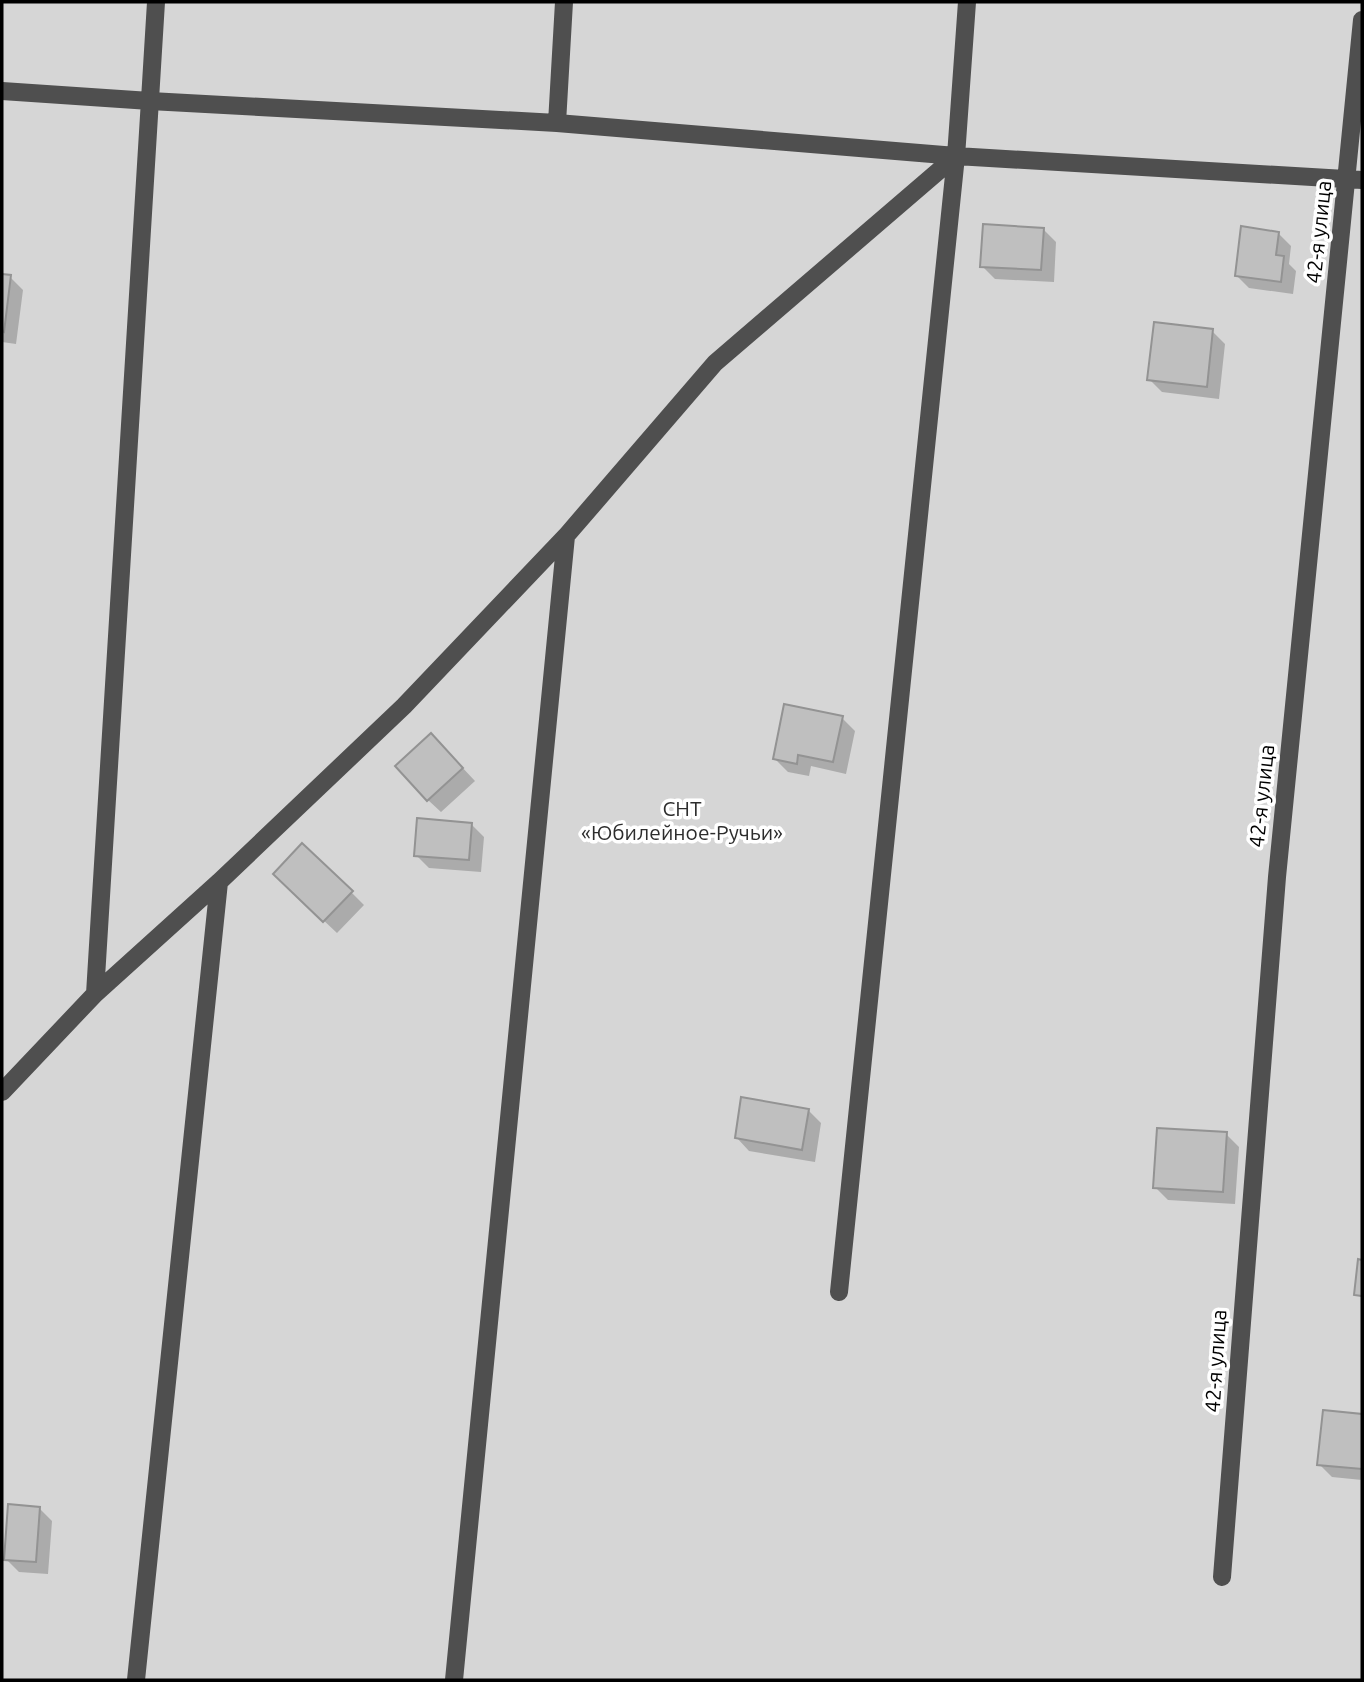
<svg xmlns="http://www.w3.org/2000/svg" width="1364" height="1682" font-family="Ubuntu,sans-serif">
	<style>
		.green { fill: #d6d6d6 }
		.shadow { fill: #0003 }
		.building { fill: #bfbfbf; stroke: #939393; stroke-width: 2 }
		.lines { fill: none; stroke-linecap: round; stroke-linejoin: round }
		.minor { stroke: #4f4f4f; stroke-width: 18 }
		.labels { text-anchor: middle; stroke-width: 7; stroke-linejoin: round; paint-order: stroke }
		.street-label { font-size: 21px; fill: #000; stroke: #fff }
		.park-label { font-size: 21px; fill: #2d2d2d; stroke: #fff }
	</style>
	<rect width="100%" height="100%" fill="#fff"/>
	<!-- green -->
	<path class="green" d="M 2,2 L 1362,2 L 1362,1680 L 2,1680 Z"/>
	<!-- shadow -->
	<path class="shadow" d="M 1043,229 L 1056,242 L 1054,282 L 995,279 L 982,266 Z
		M 1278,233 L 1291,246 L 1289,264 L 1296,271 L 1293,294 L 1249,288 L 1236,275 Z
		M 2,276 L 10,277 L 23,290 L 16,344 L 2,342 Z
		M 1212,331 L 1225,344 L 1219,399 L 1162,392 L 1149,379 Z
		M 842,718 L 855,731 L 846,774 L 811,766 L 809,776 L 788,772 L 775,759 Z
		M 444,748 L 475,781 L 441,812 L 428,800 Z
		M 471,824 L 484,837 L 481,872 L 429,868 L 416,855 Z
		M 288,887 L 351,892 L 364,905 L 337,933 Z
		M 808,1110 L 821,1123 L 815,1162 L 749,1151 L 737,1138 Z
		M 1226,1134 L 1239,1147 L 1235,1204 L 1168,1200 L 1155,1187 Z
		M 1325,1412 L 1362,1416 L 1362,1480 L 1332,1477 L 1319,1464 Z
		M 39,1508 L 52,1521 L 48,1574 L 19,1572 L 6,1559 Z"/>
	<!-- building -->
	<path class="building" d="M 983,224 L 1044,228 L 1041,270 L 980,267 Z
		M 1241,226 L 1279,232 L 1276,255 L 1284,256 L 1281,282 L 1235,276 Z
		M 2,274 L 11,275 L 4,332 L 2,331 Z
		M 1154,322 L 1213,329 L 1207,387 L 1147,380 Z
		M 784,704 L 843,716 L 833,762 L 798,755 L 797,764 L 773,759 Z
		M 431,733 L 463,768 L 427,801 L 395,766 Z
		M 417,818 L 472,823 L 469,860 L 414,856 Z
		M 302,843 L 353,891 L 323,922 L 273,874 Z
		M 741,1097 L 809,1109 L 802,1150 L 735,1138 Z
		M 1157,1128 L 1227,1132 L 1223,1192 L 1153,1188 Z
		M 1358,1259 L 1362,1260 L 1362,1296 L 1354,1295 Z
		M 1323,1410 L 1362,1414 L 1362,1469 L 1317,1465 Z
		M 8,1504 L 40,1507 L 36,1562 L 4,1560 Z"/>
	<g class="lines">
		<!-- minor -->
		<path class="minor" d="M 2,91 L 150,101 L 557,123 L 956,156 L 1362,180
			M 557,123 L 564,2
			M 95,994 L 156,2
			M 2,1092 L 95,994 L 219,882 L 404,706 L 566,536 L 715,363 L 956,156
			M 839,1292 L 956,156 L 967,2
			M 1222,1577 L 1277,877 L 1362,20
			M 136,1680 L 219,882
			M 454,1680 L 566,536"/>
	</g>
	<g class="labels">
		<!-- street labels -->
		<g class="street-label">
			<text transform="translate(1319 232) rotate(-84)" y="7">42-я улица</text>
			<text transform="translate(1262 796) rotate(-84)" y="7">42-я улица</text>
			<text transform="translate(1216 1361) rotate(-86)" y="7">42-я улица</text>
		</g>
		<!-- park labels -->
		<g class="park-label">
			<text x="682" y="816">СНТ<tspan x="682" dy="24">«Юбилейное-Ручьи»</tspan></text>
		</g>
	</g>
	<!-- border -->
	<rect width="1364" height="1682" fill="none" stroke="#000000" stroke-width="7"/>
</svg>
